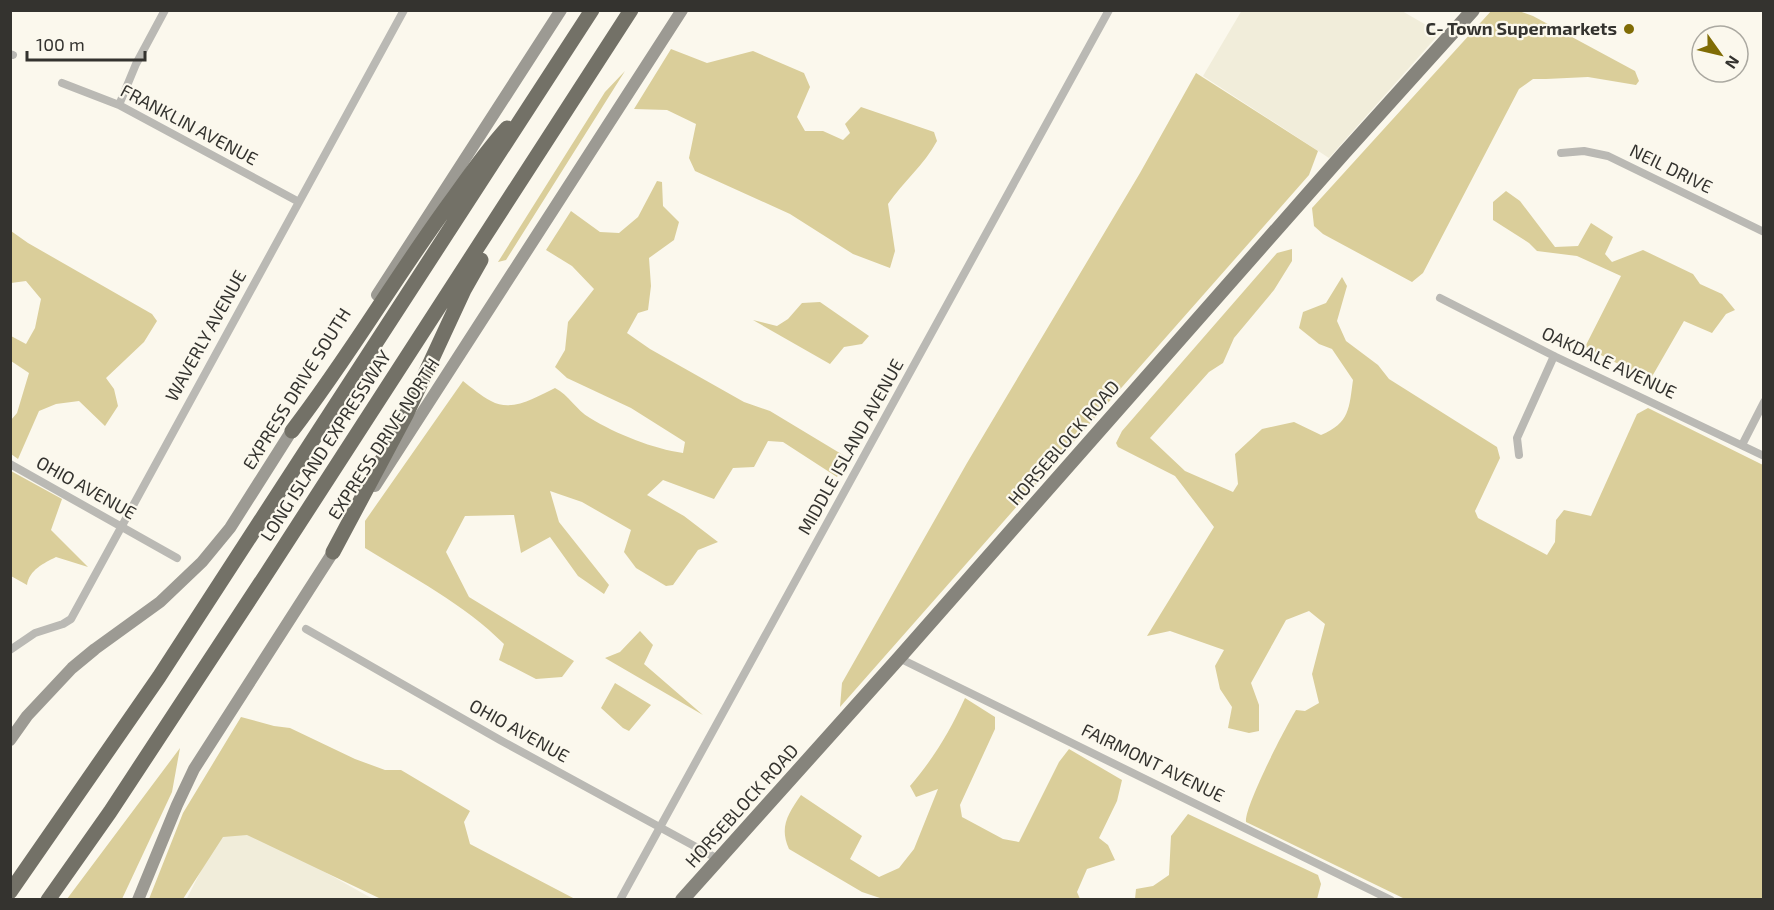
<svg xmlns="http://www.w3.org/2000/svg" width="1774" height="910" font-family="'Exo 2',sans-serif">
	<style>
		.built { fill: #f1edda }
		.green { fill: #dace9a }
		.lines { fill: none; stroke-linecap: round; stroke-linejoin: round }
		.street { stroke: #bab9b4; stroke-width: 8 }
		.secondary { stroke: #9c9a93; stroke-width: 12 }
		.primary { stroke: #86847c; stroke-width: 14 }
		.highway { stroke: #737167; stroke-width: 15 }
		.poi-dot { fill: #806c05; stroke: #fbf8ed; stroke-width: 2 }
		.labels { text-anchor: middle; stroke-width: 4.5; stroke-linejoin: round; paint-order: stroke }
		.poi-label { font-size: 18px; font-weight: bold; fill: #34332f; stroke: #fbf8ed; text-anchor: end }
		.street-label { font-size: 18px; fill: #34332f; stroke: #fbf8ed }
	</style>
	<rect width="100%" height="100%" fill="#fbf8ed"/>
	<!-- built -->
	<path class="built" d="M 1242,10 L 1402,11 L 1440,33 L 1329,158 L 1203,76 Z
		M 250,830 L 373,899 L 186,900 L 220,834 Z"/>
	<!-- green -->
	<path class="green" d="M 1492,10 L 1519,11 L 1533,16 L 1635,71 L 1639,81 L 1636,85 L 1588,77 L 1546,79 L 1533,79 L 1519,89 L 1423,273 L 1412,282 L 1323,234 L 1314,226 L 1312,208 Z
		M 671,49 L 707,63 L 753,51 L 804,73 L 810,87 L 797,117 L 805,131 L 823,131 L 843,140 L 850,133 L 845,124 L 861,107 L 934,132 L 937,141 C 924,165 903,182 888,204 L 895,251 L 890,268 L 853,254 L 790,214 L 695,171 L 689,158 L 696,124 L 667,110 L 634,109 Z
		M 625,71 L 506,260 L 498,262 L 605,92 Z
		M 1196,73 L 1318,151 L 1309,175 L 840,707 L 842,683 L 967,463 L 1140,173 Z
		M 657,181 L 662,182 L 663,206 L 679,222 L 674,240 L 649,258 L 651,286 L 648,310 L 638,313 L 627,333 L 650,349 L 744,402 L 770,411 L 848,458 L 837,477 L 783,442 L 768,441 L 754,467 L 733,468 L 714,499 L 663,480 L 647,495 L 684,516 L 718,542 L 698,550 L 673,585 L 666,586 L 636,568 L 624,552 L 631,530 L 582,502 L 550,491 L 559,522 L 609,585 L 604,594 L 578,576 L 550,537 L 521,553 L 514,515 L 465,516 L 446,552 L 469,597 L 574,661 L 562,677 L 536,679 L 499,660 L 504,644 C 464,604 413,578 365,548 L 365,521 L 463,381 C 472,388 481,396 491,401 C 512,413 536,397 555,388 C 569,395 576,410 590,418 C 616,434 654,449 683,453 L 685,442 L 631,408 L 567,378 L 555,367 L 565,350 L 568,322 L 594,289 L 572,266 L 546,250 L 571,211 L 600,232 L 619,233 L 638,217 Z
		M 1506,191 L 1520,201 L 1555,247 L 1578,246 L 1591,223 L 1613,237 L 1605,254 L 1612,262 L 1643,250 L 1693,274 L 1700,284 L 1722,294 L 1735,310 L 1726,314 L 1712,333 L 1684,321 L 1650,380 L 1585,347 L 1621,276 L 1577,256 L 1537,251 L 1529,243 L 1493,220 L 1493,202 Z
		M 11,231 L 28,243 L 152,314 L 157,321 L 144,342 L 106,378 L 114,389 L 118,406 L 105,426 L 79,401 L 56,404 L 39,411 L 18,459 L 11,454 L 11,420 L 17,413 L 29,373 L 11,361 L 11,336 L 26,344 L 35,328 L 41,299 L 26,281 L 11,283 Z
		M 1292,249 L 1292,261 L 1274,290 L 1234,338 L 1223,363 L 1209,372 L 1150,438 L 1185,471 L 1233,492 L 1238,484 L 1235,454 L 1262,429 L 1294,422 L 1321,435 C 1350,423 1349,408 1353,380 L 1332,349 L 1319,344 L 1299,328 L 1303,312 L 1326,303 L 1342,277 L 1347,286 L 1337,321 L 1346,341 L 1378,365 L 1389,379 L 1497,447 L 1500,458 L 1475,511 L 1478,518 L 1547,555 L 1555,542 L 1556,520 L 1564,510 L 1591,516 L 1637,414 L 1648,408 L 1763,465 L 1763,899 L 1405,899 L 1246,822 C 1244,807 1286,726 1296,710 L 1305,711 L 1319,703 L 1312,674 L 1325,624 L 1309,611 L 1286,620 L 1251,683 L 1259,705 L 1259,731 L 1249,733 L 1228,728 L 1232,707 L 1220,689 L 1215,666 L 1224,650 L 1170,631 L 1147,636 L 1214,527 L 1175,476 L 1118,447 L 1116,443 L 1122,431 L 1277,253 Z
		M 820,302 L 869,336 L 862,344 L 844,347 L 830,364 L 753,320 L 777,326 L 788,319 L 802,303 Z
		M 11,471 L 62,499 L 51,530 L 88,567 L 56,557 C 44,563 29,570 27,585 L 11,576 Z
		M 640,631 L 653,645 L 644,664 L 703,715 L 605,658 L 620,652 Z
		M 615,683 L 651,705 L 629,731 L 623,728 L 601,708 Z
		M 965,698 L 995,717 L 995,729 L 960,805 L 962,817 L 1003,839 L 1019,842 L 1059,762 L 1069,749 L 1122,780 L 1117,801 L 1099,838 L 1108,845 L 1115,860 L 1087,869 L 1077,892 L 1080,899 L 883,899 L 862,892 L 789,849 C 779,827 788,814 801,795 L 862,836 L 850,859 L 879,877 L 899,868 L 914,849 L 938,789 L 916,797 L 910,786 C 934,758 950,731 965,698 Z
		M 241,717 L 274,726 L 290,728 L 355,759 L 385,770 L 401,770 L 470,811 L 464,822 L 470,844 L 575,899 L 381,899 L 247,835 L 223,837 L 183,899 L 149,899 L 183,813 Z
		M 180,748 L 172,792 L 122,899 L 67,899 Z
		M 1188,814 L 1318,875 L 1321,884 L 1317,899 L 1135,899 L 1136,889 L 1153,886 L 1169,875 L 1171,836 Z"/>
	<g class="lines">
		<!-- street -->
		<path class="street" d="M 10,54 L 13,55
			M 62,83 L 119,105 L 299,202
			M 119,105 L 136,64 L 165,10
			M 1561,153 L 1584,151 L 1608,156 L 1764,232
			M 1440,298 L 1554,356 L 1764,456
			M 1742,445 L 1764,402
			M 1519,455 L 1517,438 L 1554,356
			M 10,464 L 177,558
			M 306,629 L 500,740 L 718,859
			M 10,650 L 35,633 L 63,624 L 71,619 L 404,10
			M 899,658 L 1391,900
			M 620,900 L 1109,10"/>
		<!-- secondary -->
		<path class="secondary" d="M 377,295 L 561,10
			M 375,486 L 682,10
			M 10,740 L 27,716 L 72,668 L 95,649 L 160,602 L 202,562 L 230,528 L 296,424
			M 138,900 L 177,805 L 194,769 L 337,546"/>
		<!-- primary -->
		<path class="primary" d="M 682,900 L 899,658 L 1344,153 L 1473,10"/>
		<!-- highway -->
		<path class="highway" d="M 292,431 C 350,356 397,274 454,197 C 471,173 487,150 507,128
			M 333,552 L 406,415 L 464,290 L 481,260
			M 10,892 L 159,677 L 592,10
			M 48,900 L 110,812 L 267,573 L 631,10"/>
	</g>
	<!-- markers -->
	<circle class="poi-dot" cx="1629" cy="29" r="6"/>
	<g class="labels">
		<!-- poi labels -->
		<g class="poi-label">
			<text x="1617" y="35">C‑Town Supermarkets</text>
		</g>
		<!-- street labels -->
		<g class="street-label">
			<text transform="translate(189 125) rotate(28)" y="6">FRANKLIN AVENUE</text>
			<text transform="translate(1671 169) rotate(26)" y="6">NEIL DRIVE</text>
			<text transform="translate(206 336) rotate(-61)" y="6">WAVERLY AVENUE</text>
			<text transform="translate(1609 363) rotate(25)" y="6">OAKDALE AVENUE</text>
			<text transform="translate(297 389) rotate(-58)" y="6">EXPRESS DRIVE SOUTH</text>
			<text transform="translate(384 439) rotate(-57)" y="6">EXPRESS DRIVE NORTH</text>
			<text transform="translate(1064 443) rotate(-49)" y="6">HORSEBLOCK ROAD</text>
			<text transform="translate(326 446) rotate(-57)" y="6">LONG ISLAND EXPRESSWAY</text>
			<text transform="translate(851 447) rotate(-61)" y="6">MIDDLE ISLAND AVENUE</text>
			<text transform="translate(86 488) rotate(29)" y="6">OHIO AVENUE</text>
			<text transform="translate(519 731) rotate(29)" y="6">OHIO AVENUE</text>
			<text transform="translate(1153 763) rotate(26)" y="6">FAIRMONT AVENUE</text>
			<text transform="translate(742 806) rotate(-48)" y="6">HORSEBLOCK ROAD</text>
		</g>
	</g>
	<!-- border -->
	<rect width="1774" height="910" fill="none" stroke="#34332f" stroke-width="24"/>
	<!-- north arrow -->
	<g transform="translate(1720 54) rotate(124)"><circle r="28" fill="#fbf8ed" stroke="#aba9a1" stroke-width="1.5"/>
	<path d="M0-4.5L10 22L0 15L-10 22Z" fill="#806c05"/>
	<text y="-9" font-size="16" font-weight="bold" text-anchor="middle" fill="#34332f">N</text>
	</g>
	<!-- scale -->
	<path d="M27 51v9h118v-9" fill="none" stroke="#34332f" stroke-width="3"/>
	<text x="36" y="51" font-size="18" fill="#34332f" stroke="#fbf8ed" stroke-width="4.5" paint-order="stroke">100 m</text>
</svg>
